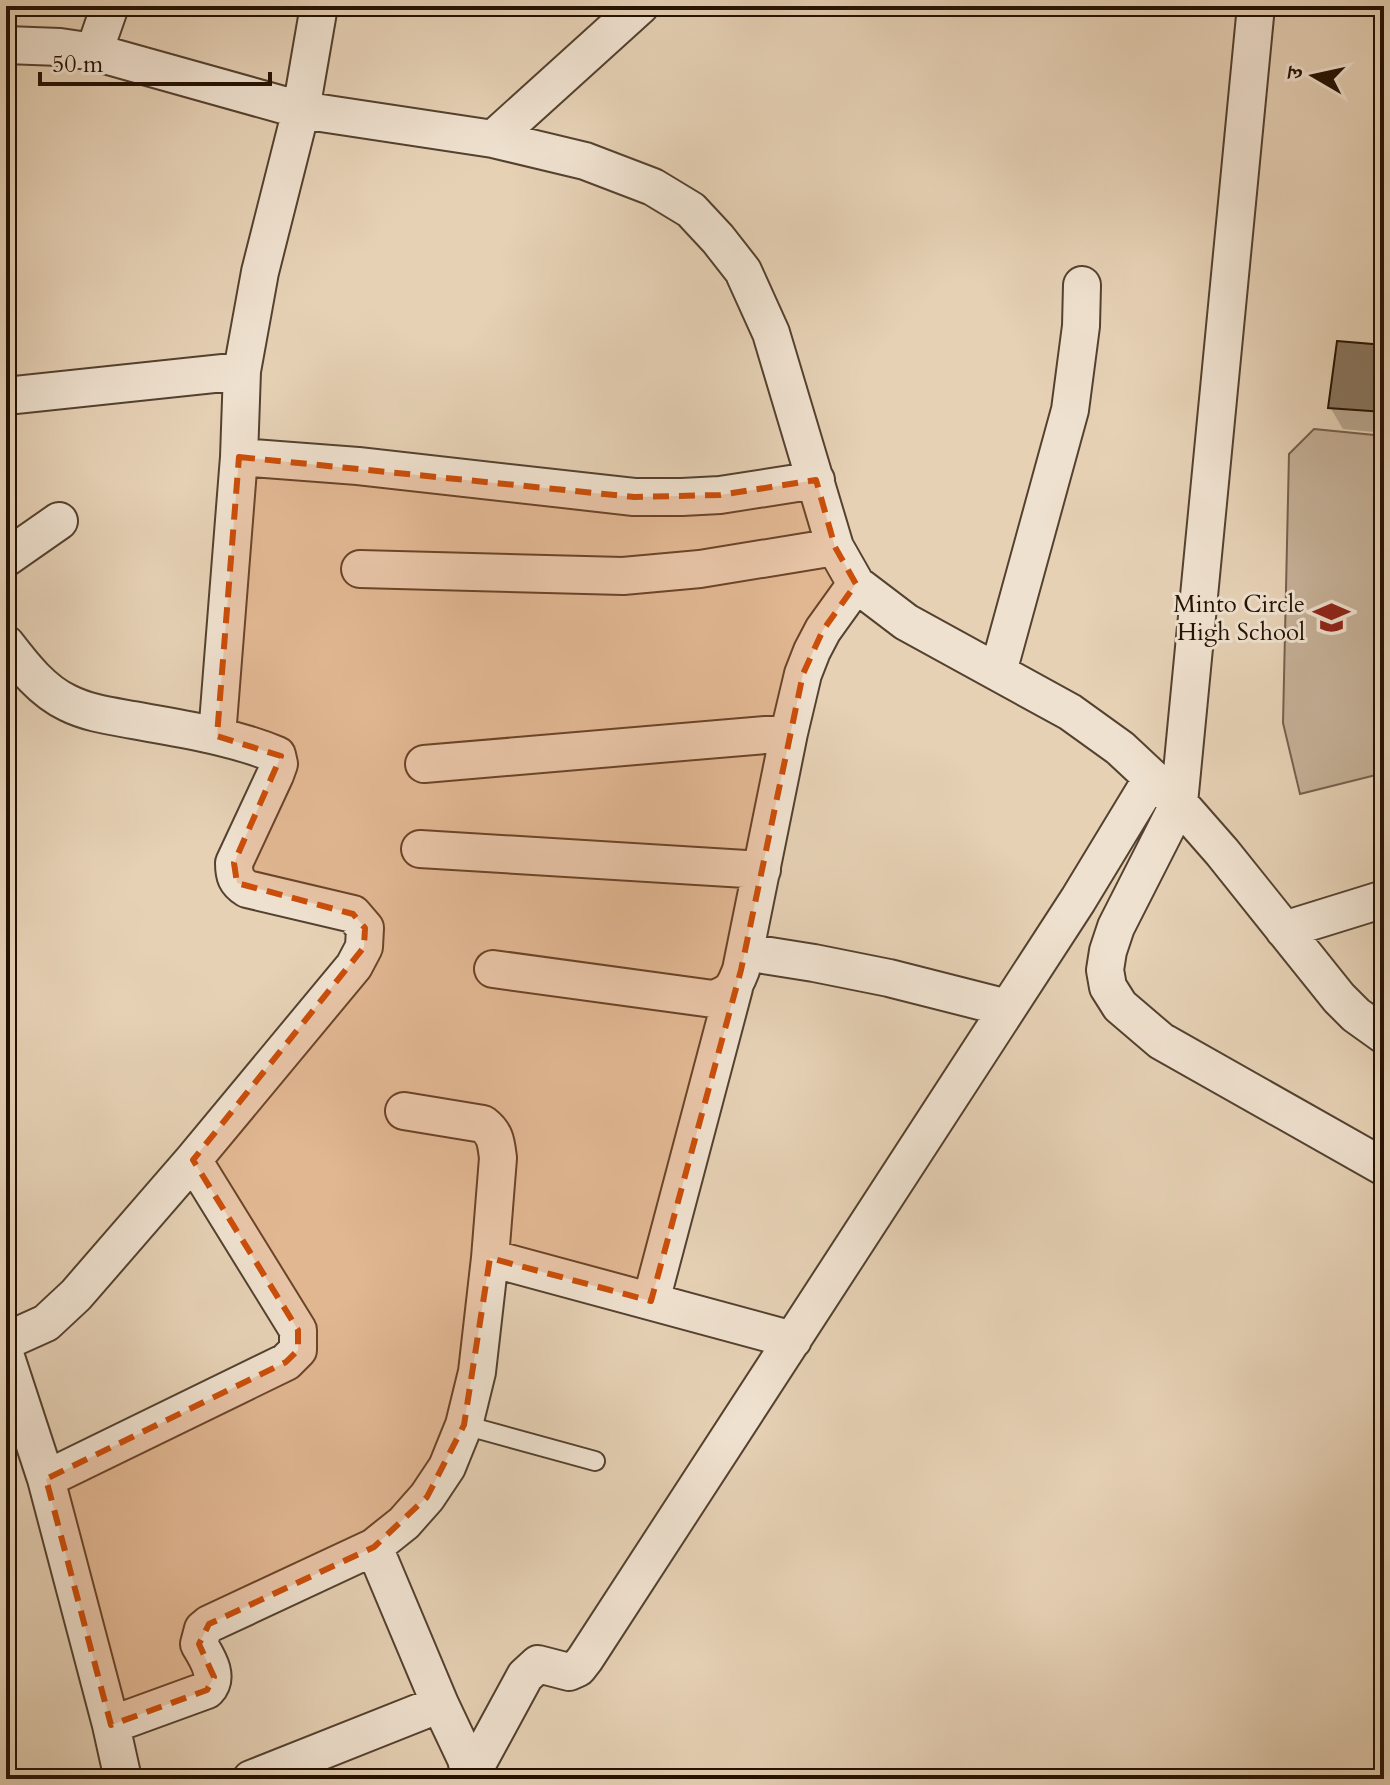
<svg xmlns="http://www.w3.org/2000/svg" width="1390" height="1785" font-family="Cardo,'Noto Serif Devanagari',serif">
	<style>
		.green { fill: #c5b097; stroke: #74604c; stroke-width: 2 }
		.shadow { fill: #0003 }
		.building { fill: #89755f; stroke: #241102; stroke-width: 2 }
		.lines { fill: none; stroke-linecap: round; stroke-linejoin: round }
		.service-casing { stroke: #54412f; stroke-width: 22 }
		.minor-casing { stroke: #54412f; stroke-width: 40 }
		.service { stroke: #efe1cf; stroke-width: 18 }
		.minor { stroke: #efe1cf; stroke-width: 36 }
		.marked { fill: #cb4e0a; fill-opacity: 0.2; stroke: #cb4e0a; stroke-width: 6; stroke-dasharray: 16 10; stroke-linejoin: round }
		.labels { text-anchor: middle; stroke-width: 6; stroke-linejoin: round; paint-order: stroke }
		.poi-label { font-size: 24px; fill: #241102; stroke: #efe1cf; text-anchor: end }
	</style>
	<rect width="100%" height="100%" fill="#e6d1b5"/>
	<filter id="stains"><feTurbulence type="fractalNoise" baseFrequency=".0025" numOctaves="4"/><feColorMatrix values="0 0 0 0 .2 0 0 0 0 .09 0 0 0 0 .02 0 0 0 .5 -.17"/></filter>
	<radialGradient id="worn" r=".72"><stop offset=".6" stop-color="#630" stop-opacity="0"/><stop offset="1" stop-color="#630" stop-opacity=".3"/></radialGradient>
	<!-- green -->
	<path class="green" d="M 1314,429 L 1384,436 L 1384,773 L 1300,794 L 1283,723 L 1289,454 Z"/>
	<!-- shadow -->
	<path class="shadow" d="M 1384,347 L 1384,433 L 1343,429 L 1330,407 Z"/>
	<!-- building -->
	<path class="building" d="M 1337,341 L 1384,345 L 1384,412 L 1328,408 Z"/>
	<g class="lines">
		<defs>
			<path id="service" d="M 464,1425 L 595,1461"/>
			<path id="minor" d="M 1256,6 L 1179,803 L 1116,927 L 1108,951 L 1105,970 L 1108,987 L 1120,1006 L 1161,1041 L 1384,1167
				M 6,45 L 60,47 L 94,52 L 301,110 L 493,139 L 585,161 L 653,187 L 691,210 L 718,239 L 743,271 L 771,333 L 835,547 L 856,584 L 906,622 L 1070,712 L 1120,748 L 1179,803 L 1222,852 L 1339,998 L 1356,1015 L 1384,1035
				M 94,52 L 110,6
				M 493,139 L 640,6
				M 6,396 L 242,371
				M 239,457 L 358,466 L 634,497 L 682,497 L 720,495 L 816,480
				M 6,558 L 59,521
				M 360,569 L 623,576 L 700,569 L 835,547
				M 6,644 C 23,666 42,691 68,703 C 88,713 111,716 133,720 C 181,729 232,736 277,755 L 279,764 L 275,775 L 234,863 C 234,876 236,882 247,889 L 353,914 L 365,928 L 364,947 L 354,966 L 193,1160 L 76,1295 L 46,1323 L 6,1341
				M 998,672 L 1070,410 L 1081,326 L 1082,285
				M 217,736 L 239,457 L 242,371 L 260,272 L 301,110 L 319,6
				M 424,764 L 789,733
				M 420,849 L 762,870
				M 1284,930 L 1384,899
				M 745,952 L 814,963 L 889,978 L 1007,1008
				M 493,969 L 713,999 C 732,993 734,988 741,970 L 789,733 L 803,674 L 812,651 L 823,630 L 856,584
				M 490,1258 L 793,1340
				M 651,1301 L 734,988
				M 6,1357 L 46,1479 L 111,1725 L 123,1779
				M 46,1479 L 286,1362 L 298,1350 L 298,1330 L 193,1160
				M 374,1547 L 440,1704 L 466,1759 L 469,1773 L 467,1779
				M 111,1725 L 207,1690 C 220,1676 207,1658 199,1644 L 203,1629 L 209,1624 L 374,1547 L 404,1523 L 427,1497 L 447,1467 L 464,1425 L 477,1372 L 490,1258 L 498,1158 C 496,1143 496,1134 483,1124 L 404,1111
				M 251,1779 L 440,1704
				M 469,1779 L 525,1676 L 538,1664 L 569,1672 L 578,1668 L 585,1659 L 1078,900 L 1152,778"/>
		</defs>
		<!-- service casing -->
		<use href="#service" class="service-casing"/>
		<!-- minor casing -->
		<use href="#minor" class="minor-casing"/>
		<!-- service -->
		<use href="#service" class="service"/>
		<!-- minor -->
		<use href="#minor" class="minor"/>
	</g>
	<!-- marked area -->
	<path class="marked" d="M 239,457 L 634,497 L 720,495 L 816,480 L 835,547 L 856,584 L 823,630 L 803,674 L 741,970 L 651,1301 L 490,1258 L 464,1425 L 427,1497 L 374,1547 L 209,1624 L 199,1644 L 214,1677 L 207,1690 L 111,1725 L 46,1479 L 286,1362 L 298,1350 L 298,1330 L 193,1160 L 364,947 L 365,928 L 353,914 L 237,883 L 234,863 L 281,756 L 217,736 Z"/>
	<!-- icons -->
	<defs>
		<symbol id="school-bare" viewBox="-9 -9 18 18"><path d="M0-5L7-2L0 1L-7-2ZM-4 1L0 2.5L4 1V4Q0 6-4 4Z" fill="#8f2418" stroke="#efe1cf" stroke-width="2.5" paint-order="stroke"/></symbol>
	</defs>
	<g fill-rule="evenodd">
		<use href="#school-bare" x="1306" y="592" width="51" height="51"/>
	</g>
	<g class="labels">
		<!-- poi labels -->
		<g class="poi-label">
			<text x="1305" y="612">Minto Circle<tspan x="1305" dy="28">High School</tspan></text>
		</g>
	</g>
	<!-- margin -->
	<rect width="1390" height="1785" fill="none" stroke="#e6d1b5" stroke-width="32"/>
	<rect x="8" y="8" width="1374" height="1769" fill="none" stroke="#241102" stroke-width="4"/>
	<rect x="16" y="16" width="1358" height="1753" fill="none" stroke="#241102" stroke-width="2"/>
	<!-- north arrow -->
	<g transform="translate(1314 76) rotate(279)" stroke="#efe1cf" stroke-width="6" paint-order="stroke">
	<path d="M0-6L14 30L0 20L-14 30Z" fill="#241102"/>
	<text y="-12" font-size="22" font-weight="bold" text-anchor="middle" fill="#241102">उ</text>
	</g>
	<!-- scale -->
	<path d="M40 72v12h230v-12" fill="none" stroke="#241102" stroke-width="4"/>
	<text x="52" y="72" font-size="24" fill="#241102" stroke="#efe1cf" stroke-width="6" paint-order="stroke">50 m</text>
	<rect width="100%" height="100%" filter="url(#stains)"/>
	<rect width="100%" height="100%" fill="url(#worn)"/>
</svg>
